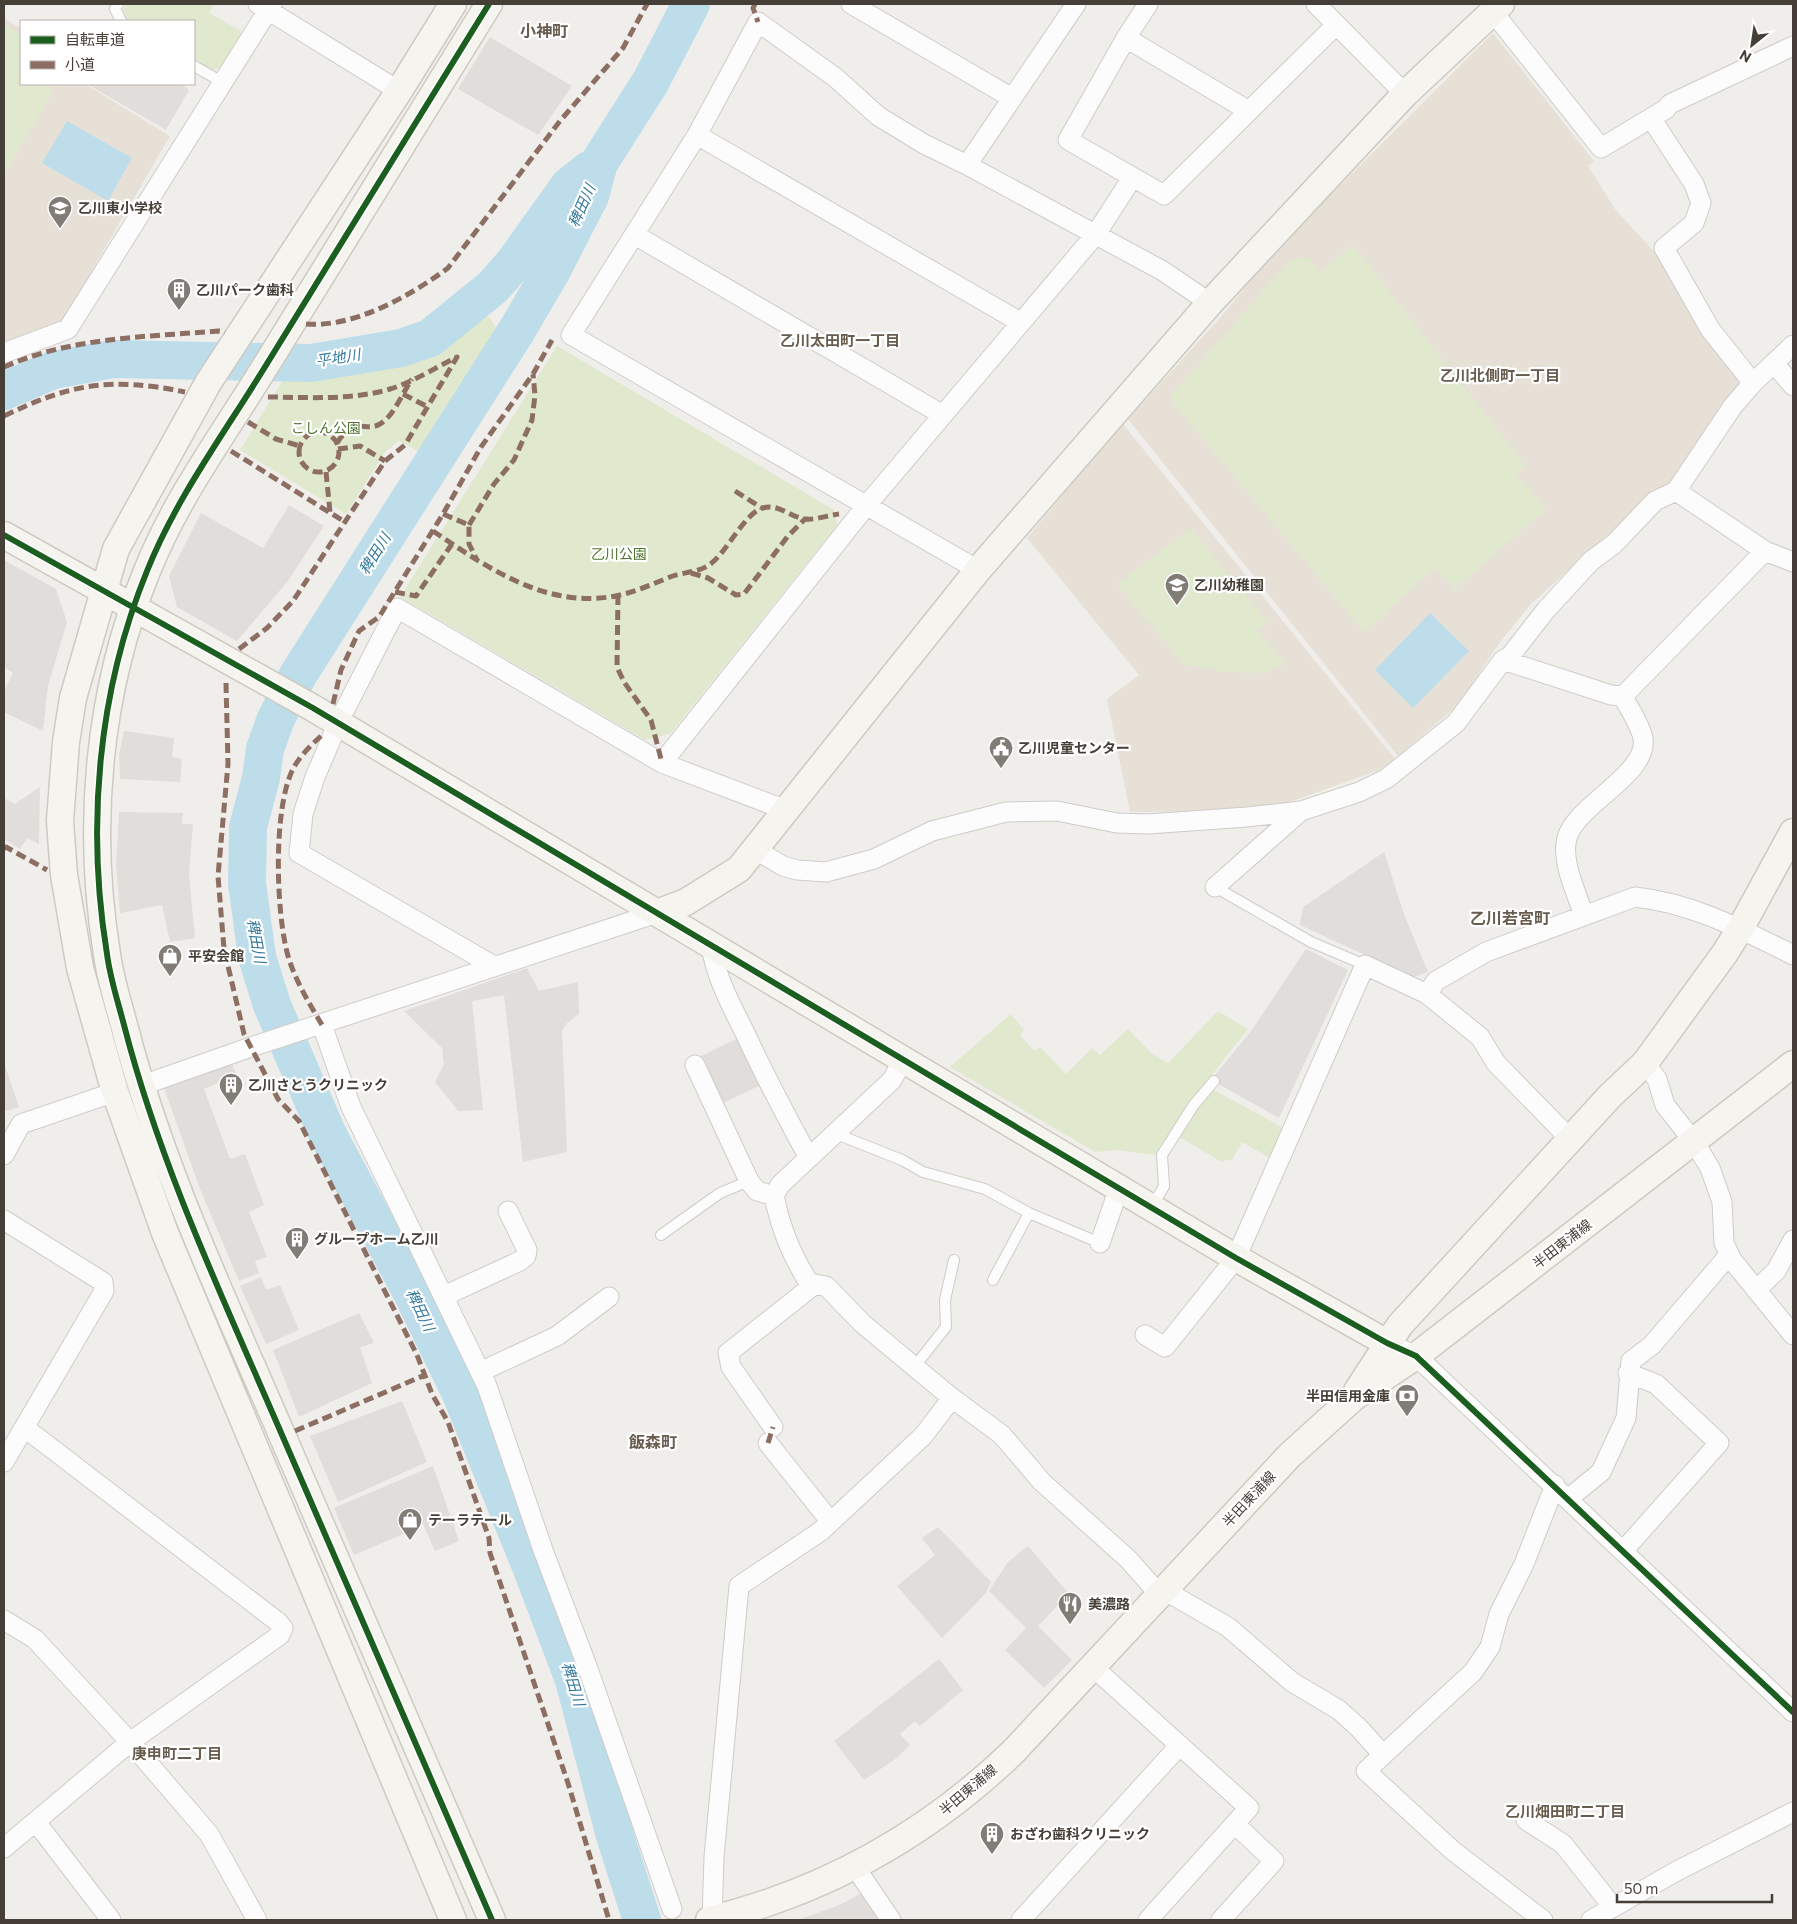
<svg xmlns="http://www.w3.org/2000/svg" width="1797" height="1924" font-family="Commissioner,'Noto Sans JP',sans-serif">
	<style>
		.education { fill: #e6e0d7 }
		.green { fill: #e0e8cd }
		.parking { fill: #e0dddb }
		.water { fill: #beddeb }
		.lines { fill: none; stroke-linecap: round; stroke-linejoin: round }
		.river { stroke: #beddeb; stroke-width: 38 }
		.lane-casing { stroke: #ceccc9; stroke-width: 12 }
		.street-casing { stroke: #ceccc9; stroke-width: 21 }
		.secondary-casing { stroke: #cecac2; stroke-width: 29 }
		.lane { stroke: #fdfcfc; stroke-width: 10 }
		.street { stroke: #fdfcfc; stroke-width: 19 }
		.secondary { stroke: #f6f4ef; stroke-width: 26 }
		.quiet { stroke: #8d6e63; stroke-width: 5; stroke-dasharray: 10 5; stroke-linecap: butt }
		.cycleway-casing { stroke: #fff; stroke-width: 9 }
		.cycleway { stroke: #1b5e20; stroke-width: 6 }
		.labels { text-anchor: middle; stroke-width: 4.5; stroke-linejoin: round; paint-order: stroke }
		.poi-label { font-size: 14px; font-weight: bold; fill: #463f37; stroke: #fff; text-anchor: start }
		.park-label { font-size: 14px; fill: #4f742f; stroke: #fff }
		.street-label { font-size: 14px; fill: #463f37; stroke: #fff }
		.water-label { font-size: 15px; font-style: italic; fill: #34799c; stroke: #fff }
		.neighbourhood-label { font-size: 15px; font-weight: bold; fill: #685c4f; stroke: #fff }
		.quarter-label { font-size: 16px; font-weight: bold; fill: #685c4f; stroke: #fff }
	</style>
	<rect width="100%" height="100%" fill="#f0eeeb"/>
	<!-- education -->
	<path class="education" d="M 4,18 L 21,29 L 21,84 L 85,84 L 170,136 L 62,322 L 4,345 Z
		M 1493,33 L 1594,161 L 1588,166 L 1615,209 L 1659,257 L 1744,385 L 1710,421 L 1703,442 L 1672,484 L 1621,523 L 1531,604 L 1500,642 L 1458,705 L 1398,756 L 1128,419 L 1220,318 L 1277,248 Z
		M 1122,423 L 1395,759 L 1382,769 L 1290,802 L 1240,811 L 1130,812 L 1107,699 L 1139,675 L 1027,538 Z"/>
	<!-- green -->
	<path class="green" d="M 127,4 L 214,4 L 209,13 L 242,32 L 221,68 L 213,70 L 194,59 L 194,21 L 131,21 L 126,18 L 123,9 Z
		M 4,24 L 21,35 L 21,84 L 52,84 L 53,91 L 4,176 Z
		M 1353,245 L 1525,465 L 1516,474 L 1546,509 L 1455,589 L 1435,568 L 1364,632 L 1169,398 L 1292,258 L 1308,258 L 1320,272 Z
		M 477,312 L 490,318 L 499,333 L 423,454 L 399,441 L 385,452 L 346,514 L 240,450 L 289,370 L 365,361 L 435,344 Z
		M 557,346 L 834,510 L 837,525 L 670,734 L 645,740 L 400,597 Z
		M 1191,528 L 1268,623 L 1258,631 L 1286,664 L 1266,673 L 1226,672 L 1184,665 L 1117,584 Z
		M 1218,1011 L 1248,1029 L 1189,1104 L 1155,1155 L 1117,1150 L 1095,1152 L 950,1067 L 1011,1014 L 1024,1030 L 1020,1035 L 1034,1051 L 1040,1047 L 1066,1074 L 1092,1048 L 1100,1055 L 1128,1029 L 1151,1053 L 1168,1063 Z
		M 1212,1089 L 1282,1127 L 1270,1158 L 1242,1142 L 1232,1160 L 1220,1161 L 1179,1137 L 1195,1111 Z"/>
	<!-- parking -->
	<path class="parking" d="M 490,37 L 572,86 L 538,135 L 458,89 Z
		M 87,84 L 181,84 L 189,90 L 166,130 Z
		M 289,505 L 324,526 L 288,581 L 237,641 L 177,607 L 169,576 L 201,513 L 263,548 Z
		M 4,560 L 56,589 L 67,622 L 48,686 L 43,731 L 4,712 L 4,691 L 13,673 L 4,667 Z
		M 124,731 L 174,738 L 172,757 L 182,759 L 180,782 L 120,779 L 119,755 Z
		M 40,787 L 39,844 L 27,838 L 20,849 L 4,839 L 4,798 L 15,804 Z
		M 119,812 L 183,813 L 182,824 L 193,824 L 189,875 L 195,938 L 170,942 L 162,905 L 120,913 L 116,866 Z
		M 1384,852 L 1405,917 L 1428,972 L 1413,977 L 1300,925 L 1303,907 Z
		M 1306,949 L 1348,970 L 1279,1118 L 1211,1080 L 1251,1031 Z
		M 527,968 L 539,991 L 578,982 L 579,1014 L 566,1024 L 562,1031 L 567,1152 L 523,1162 L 504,995 L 472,1001 L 483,1110 L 458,1111 L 447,1097 L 435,1082 L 444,1064 L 442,1048 L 404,1011 Z
		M 740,1037 L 763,1084 L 721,1104 L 699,1057 Z
		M 231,1062 L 237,1075 L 204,1089 L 230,1159 L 245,1154 L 264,1205 L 249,1212 L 267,1257 L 255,1261 L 259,1273 L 239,1281 L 200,1189 L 164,1088 Z
		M 4,1063 L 19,1107 L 8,1111 L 4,1109 Z
		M 261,1277 L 266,1290 L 280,1285 L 299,1330 L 266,1344 L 240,1286 Z
		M 359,1313 L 374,1343 L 360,1347 L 372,1383 L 299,1417 L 273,1350 Z
		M 402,1401 L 427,1462 L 338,1502 L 310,1436 Z
		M 433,1466 L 459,1541 L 435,1551 L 422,1522 L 408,1528 L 410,1531 L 354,1555 L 334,1508 Z
		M 938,1527 L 991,1582 L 986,1593 L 942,1638 L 897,1586 L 935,1555 L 922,1538 Z
		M 1028,1546 L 1069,1594 L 1038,1626 L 1072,1660 L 1044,1688 L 1005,1650 L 1026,1628 L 989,1591 L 1008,1562 Z
		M 939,1659 L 963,1690 L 920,1726 L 915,1721 L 900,1734 L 910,1745 L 894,1760 L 864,1780 L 834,1741 Z
		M 864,1892 L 882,1920 L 798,1920 L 837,1906 Z"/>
	<!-- water -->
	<path class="water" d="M 67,121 L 132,158 L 108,201 L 42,163 Z
		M 1430,613 L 1469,651 L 1413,708 L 1375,670 Z"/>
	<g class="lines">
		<!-- river -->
		<path class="river" d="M 4,391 L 53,370 L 113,359 L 311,363 L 401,348 L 430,338 L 493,287 L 514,263 L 569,186 L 589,170
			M 642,1920 L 615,1836 L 574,1680 L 532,1569 L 461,1394 L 412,1293 L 327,1133 L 272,1005 L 257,957 L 247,883 L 248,827 L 261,778 L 265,749 L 275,721 L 298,675 L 517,330 L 551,272 L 590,196 L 599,163 L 651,81 L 691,4"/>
		<defs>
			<path id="lane" d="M 118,4 L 115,9 L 121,21
				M 194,66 L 222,82
				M 1215,887 L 1311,942 L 1365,965
				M 834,1133 L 902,1160 L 923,1172 L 985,1189 L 1029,1213 L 1100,1243
				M 1152,1207 L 1164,1186 L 1162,1155 L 1193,1106 L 1214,1081
				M 661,1235 L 720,1193 L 749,1181
				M 993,1280 L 1029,1213
				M 915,1366 L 946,1327 L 945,1300 L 954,1260"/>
			<path id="street" d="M 258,4 L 399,91
				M 851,4 L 1012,98
				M 1148,4 L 1126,38 L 1068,140 L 1164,195 L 1336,25
				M 1316,4 L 1405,94
				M 1493,12 L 1601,148 L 1666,109 L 1670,104 L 1793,46
				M 1126,38 L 1249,111
				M 1651,118 L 1694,184 L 1701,203 L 1694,223 L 1664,248 L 1710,329 L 1753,383
				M 697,135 L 1020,322
				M 967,165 L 1076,4
				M 635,235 L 943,415
				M 4,353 L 68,329 L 272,4
				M 1774,363 L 1793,386
				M 1676,491 L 1765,551 L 1793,562
				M 978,570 L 571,335 L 697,135 L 758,22 L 836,78 L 878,116 L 924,144 L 967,165 L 1163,271 L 1210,303
				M 1503,660 L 1611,695 L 1623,696 L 1765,551
				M 662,763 L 866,506 L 1096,234 L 1132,178
				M 756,850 L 783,866 L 797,870 L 826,872 L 874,859 L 932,831 L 1006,812 L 1057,811 L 1117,823 L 1148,824 L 1247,817 L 1301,811 L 1359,792 L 1386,779 L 1456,723 L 1503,660 L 1510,656 L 1546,610 L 1591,561 L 1614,544 L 1655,501 L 1676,491 L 1733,406 L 1753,383 L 1793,345
				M 1215,887 L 1301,811
				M 1584,916 C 1577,893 1559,859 1568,835 C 1580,803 1649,773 1643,738 C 1640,724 1629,709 1623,696
				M 711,945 C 715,975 730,1003 744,1031 C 764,1074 786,1116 809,1158
				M 494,966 L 299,853 L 303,814 L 315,777 L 338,723 L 397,608 L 662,763 L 786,810
				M 1427,994 L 1436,981 L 1486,952 L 1635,897 C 1692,903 1743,930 1793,955
				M 322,1025 L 351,1107 L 487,1386 L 543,1550 L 587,1666 L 672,1909
				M 903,1060 L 892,1080 L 780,1185 L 774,1196 C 781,1229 791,1254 809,1283 L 826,1286 L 863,1324 L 952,1398 L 1002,1435 L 1042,1482 L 1128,1559 L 1159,1594
				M 1645,1063 L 1657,1079 L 1665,1105 L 1694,1142 L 1710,1168 L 1722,1202 L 1724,1243 L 1732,1260 L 1793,1335
				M 695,1065 L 749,1181 L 757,1191 L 774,1196
				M 140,1086 L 254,1046 L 657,913
				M 4,1155 L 21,1124 L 115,1092
				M 4,1220 L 103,1282 L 104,1291 L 4,1462
				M 1100,1243 L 1119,1188
				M 1757,1289 L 1776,1271 L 1793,1240
				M 444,1296 L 520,1261 L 526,1256 L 527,1250 L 508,1211
				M 1145,1335 L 1165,1347 L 1236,1258 L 1365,965 L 1427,994 L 1480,1037 L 1496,1063 L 1571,1140
				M 1387,1343 L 1416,1356 L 1793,1712
				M 480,1372 L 557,1336 L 609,1297
				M 773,1427 L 731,1367 L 728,1353 L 815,1284
				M 768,1443 L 830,1521
				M 1569,1498 L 1601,1472 L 1626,1418 L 1631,1361 L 1652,1345 L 1729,1255
				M 1623,1551 L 1719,1443 L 1656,1384 L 1628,1373
				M 1164,1590 L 1228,1627 L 1292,1682 L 1339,1710 L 1359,1728 L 1383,1755 L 1366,1771 L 1452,1850 L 1543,1920
				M 4,1620 L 35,1639 L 130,1742 L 209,1834 L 257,1920
				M 1093,1667 L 1249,1808 L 1148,1920
				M 1383,1755 L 1473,1672 L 1490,1647 L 1499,1614 L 1524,1564 L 1555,1485
				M 1526,1820 L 1563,1844 L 1613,1907
				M 36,1822 L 111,1920
				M 4,1848 L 130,1742 L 280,1635 L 283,1628 L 278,1622 L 25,1428
				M 855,1867 L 891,1920
				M 712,1920 L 714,1857 L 739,1586 L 821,1531 L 923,1436 L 952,1398
				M 1021,1920 L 1180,1745
				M 1221,1920 L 1274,1861 L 1236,1825
				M 1591,1920 L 1675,1872 L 1793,1812"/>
			<path id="secondary" d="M 489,4 C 415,123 342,243 268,362 C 226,431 177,496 147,571 C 98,691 86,826 107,954 C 110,978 118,1002 124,1025 C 160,1165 222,1296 279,1428 C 349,1592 422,1756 492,1920
				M 4,535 L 313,708 L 1236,1258 L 1387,1343
				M 657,913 L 686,902 L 739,869 L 978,570 L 1210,303 L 1405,94 L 1501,4
				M 1357,1391 L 1400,1325 L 1610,1096 L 1645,1063 L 1725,953 L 1740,929 L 1793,832
				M 453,1920 L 165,1233 L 115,1092 L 80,968 L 64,875 L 60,821 L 66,742 L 73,698 L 116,549 L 208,383 L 399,91 L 453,4
				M 709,1920 C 827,1891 927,1835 1014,1751 L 1289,1456 L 1353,1398 L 1416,1356 L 1793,1064"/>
		</defs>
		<!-- lane casing -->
		<use href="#lane" class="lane-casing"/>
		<!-- street casing -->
		<use href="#street" class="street-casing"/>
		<!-- secondary casing -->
		<use href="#secondary" class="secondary-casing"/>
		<!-- lane -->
		<use href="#lane" class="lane"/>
		<!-- street -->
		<use href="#street" class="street"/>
		<!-- secondary -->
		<use href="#secondary" class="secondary"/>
		<!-- quiet -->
		<path class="quiet" d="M 755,4 L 753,8 L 758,22
			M 306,324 C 354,328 410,296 448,268 L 560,121 L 623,48 L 647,4
			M 4,367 C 71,337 146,337 218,331 L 225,332
			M 403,394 L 428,407
			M 4,416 C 72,383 111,377 185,392
			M 248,422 L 276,439 L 300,446
			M299 452a20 20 0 1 1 40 0a20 20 0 1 1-40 0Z
			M 337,443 C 356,412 365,436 383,422 C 395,413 403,392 412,379
			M 338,449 L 360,446 L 385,461
			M 231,451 L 345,522
			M 326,472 L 330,512
			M 735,491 L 762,508
			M 443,514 L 469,525 L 469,544 L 477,560
			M 469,525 L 494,484 L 514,460 L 532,420 L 535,395 L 533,374
			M 433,531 C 488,568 548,611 620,595 C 637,591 653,584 670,577 C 682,572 697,573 709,565 C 727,553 744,513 763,508 C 779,503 791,518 806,519 C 816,520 829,515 839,514
			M 691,573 L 708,578 L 736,595 L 744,594 L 788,536 L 805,519
			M 395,592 L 416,596 L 452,544
			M 618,595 L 617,667 L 624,682 L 651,720 L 662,763
			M 239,649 L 267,628 L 293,601 L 385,461 L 405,445 L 457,357 C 435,368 413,382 390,389 C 350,401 306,397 264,397
			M 226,683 L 228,764 L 218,876 L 224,949 L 244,1034 L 278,1099 L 299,1121 L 417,1355 L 432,1394 L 448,1422 L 489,1538 L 490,1553 L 568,1783 L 609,1920
			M 333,704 L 341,670 L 359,631 L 379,617 L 443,514 L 481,447 L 533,374 L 552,340
			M 321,736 C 310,746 298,758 292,771 C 273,812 276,913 288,956 C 295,980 309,1003 322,1025
			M 4,849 L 6,847 L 47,870
			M 295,1431 L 425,1375
			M 768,1443 L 773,1427"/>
		<defs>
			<path id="cycleway" d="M 489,4 C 415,123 342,243 268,362 C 226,431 177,496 147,571 C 98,691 86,826 107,954 C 110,978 118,1002 124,1025 C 160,1165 222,1296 279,1428 C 349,1592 422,1756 492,1920
				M 4,535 L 313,708 L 1236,1258 L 1387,1343 L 1416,1356 L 1793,1712"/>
		</defs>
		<!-- cycleway casing -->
		<use href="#cycleway" class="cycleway-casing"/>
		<!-- cycleway -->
		<use href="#cycleway" class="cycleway"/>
	</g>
	<!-- icons -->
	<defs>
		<symbol id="school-pin" viewBox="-11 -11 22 30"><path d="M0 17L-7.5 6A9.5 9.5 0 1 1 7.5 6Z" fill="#827c76" stroke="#fff"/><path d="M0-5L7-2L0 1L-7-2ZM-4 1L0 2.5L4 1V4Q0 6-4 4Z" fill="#fff"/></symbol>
		<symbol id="building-pin" viewBox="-11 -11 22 30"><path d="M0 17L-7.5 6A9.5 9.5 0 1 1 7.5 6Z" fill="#827c76" stroke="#fff"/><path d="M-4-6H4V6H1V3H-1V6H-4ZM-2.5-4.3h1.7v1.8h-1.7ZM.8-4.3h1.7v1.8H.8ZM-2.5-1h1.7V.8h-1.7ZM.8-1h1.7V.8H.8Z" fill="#fff"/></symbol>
		<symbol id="civic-pin" viewBox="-11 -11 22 30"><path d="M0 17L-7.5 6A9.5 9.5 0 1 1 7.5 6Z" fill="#827c76" stroke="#fff"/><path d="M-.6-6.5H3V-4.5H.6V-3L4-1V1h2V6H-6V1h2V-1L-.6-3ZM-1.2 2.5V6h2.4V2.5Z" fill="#fff"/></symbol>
		<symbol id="shop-pin" viewBox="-11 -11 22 30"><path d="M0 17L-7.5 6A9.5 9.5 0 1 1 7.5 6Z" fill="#827c76" stroke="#fff"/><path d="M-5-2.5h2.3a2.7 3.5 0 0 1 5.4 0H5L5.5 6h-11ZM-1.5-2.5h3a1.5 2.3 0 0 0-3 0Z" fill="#fff"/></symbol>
		<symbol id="bank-pin" viewBox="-11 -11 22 30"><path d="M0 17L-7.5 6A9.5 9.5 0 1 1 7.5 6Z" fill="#827c76" stroke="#fff"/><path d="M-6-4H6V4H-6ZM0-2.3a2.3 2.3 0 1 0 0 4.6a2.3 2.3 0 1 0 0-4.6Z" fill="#fff"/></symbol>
		<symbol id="restaurant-pin" viewBox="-11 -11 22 30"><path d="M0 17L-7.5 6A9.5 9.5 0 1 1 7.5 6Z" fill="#827c76" stroke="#fff"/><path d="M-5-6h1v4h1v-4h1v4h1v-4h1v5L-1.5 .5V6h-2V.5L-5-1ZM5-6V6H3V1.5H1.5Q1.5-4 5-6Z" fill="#fff"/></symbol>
	</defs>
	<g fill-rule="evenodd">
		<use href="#school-pin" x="46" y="194" width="28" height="38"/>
		<use href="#building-pin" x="165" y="276" width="28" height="38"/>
		<use href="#school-pin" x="1163" y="571" width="28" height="38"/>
		<use href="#civic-pin" x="987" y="734" width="28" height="38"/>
		<use href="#shop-pin" x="156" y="942" width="28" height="38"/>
		<use href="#building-pin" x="217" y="1071" width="28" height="38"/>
		<use href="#building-pin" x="283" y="1225" width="28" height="38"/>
		<use href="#bank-pin" x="1393" y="1382" width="28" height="38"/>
		<use href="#shop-pin" x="396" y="1506" width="28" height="38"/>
		<use href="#restaurant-pin" x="1056" y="1590" width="28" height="38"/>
		<use href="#building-pin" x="978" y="1820" width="28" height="38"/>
	</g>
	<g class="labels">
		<!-- poi labels -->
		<g class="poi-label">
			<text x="78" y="213">乙川東小学校</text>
			<text x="196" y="295">乙川パーク歯科</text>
			<text x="1194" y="590">乙川幼稚園</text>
			<text x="1018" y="753">乙川児童センター</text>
			<text x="188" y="961">平安会館</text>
			<text x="248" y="1090">乙川さとうクリニック</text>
			<text x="314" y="1244">グループホーム乙川</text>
			<text x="1390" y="1401" text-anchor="end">半田信用金庫</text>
			<text x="428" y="1525">テーラテール</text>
			<text x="1088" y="1609">美濃路</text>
			<text x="1010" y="1839">おざわ歯科クリニック</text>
		</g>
		<!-- park labels -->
		<g class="park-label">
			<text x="326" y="433">こしん公園</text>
			<text x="619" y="559">乙川公園</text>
		</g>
		<!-- street labels -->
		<g class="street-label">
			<text transform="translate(1562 1244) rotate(-38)" y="5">半田東浦線</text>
			<text transform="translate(1249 1499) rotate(-47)" y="5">半田東浦線</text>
			<text transform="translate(968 1790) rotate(-40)" y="5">半田東浦線</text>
		</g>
		<!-- water labels -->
		<g class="water-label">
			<text transform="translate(582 206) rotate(-66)" y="5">稗田川</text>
			<text transform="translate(338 358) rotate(-9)" y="5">平地川</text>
			<text transform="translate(375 554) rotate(-58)" y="5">稗田川</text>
			<text transform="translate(256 941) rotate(80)" y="5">稗田川</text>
			<text transform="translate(420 1310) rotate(64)" y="5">稗田川</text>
			<text transform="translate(573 1684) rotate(73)" y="5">稗田川</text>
		</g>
		<!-- neighbourhood labels -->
		<g class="neighbourhood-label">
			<text x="840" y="346">乙川太田町一丁目</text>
			<text x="1500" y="381">乙川北側町一丁目</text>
			<text x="177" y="1759">庚申町二丁目</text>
			<text x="1565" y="1817">乙川畑田町二丁目</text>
		</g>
		<!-- quarter labels -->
		<g class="quarter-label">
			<text x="544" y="37">小神町</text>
			<text x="1510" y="924">乙川若宮町</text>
			<text x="653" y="1448">飯森町</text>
		</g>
	</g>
	<!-- border -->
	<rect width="1797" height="1924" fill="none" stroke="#463f37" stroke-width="10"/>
	<!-- legend -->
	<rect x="20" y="20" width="175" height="65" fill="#ffffff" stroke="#b5b2af"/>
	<rect x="30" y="36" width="25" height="8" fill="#1b5e20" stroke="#b5b2af"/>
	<text x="65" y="45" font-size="15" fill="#463f37">自転車道</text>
	<rect x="30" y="61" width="25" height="8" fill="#8d6e63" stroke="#b5b2af"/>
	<text x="65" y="70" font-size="15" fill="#463f37">小道</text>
	<!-- north arrow -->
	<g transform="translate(1752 45) rotate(210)" stroke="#ffffff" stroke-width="4" paint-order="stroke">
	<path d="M0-4L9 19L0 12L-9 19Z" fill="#463f37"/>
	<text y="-8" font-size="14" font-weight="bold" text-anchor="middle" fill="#463f37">N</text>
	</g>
	<!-- scale -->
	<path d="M1617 1894v8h155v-8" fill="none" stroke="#463f37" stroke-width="2.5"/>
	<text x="1624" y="1894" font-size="15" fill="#463f37" stroke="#ffffff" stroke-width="4" paint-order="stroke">50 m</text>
</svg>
